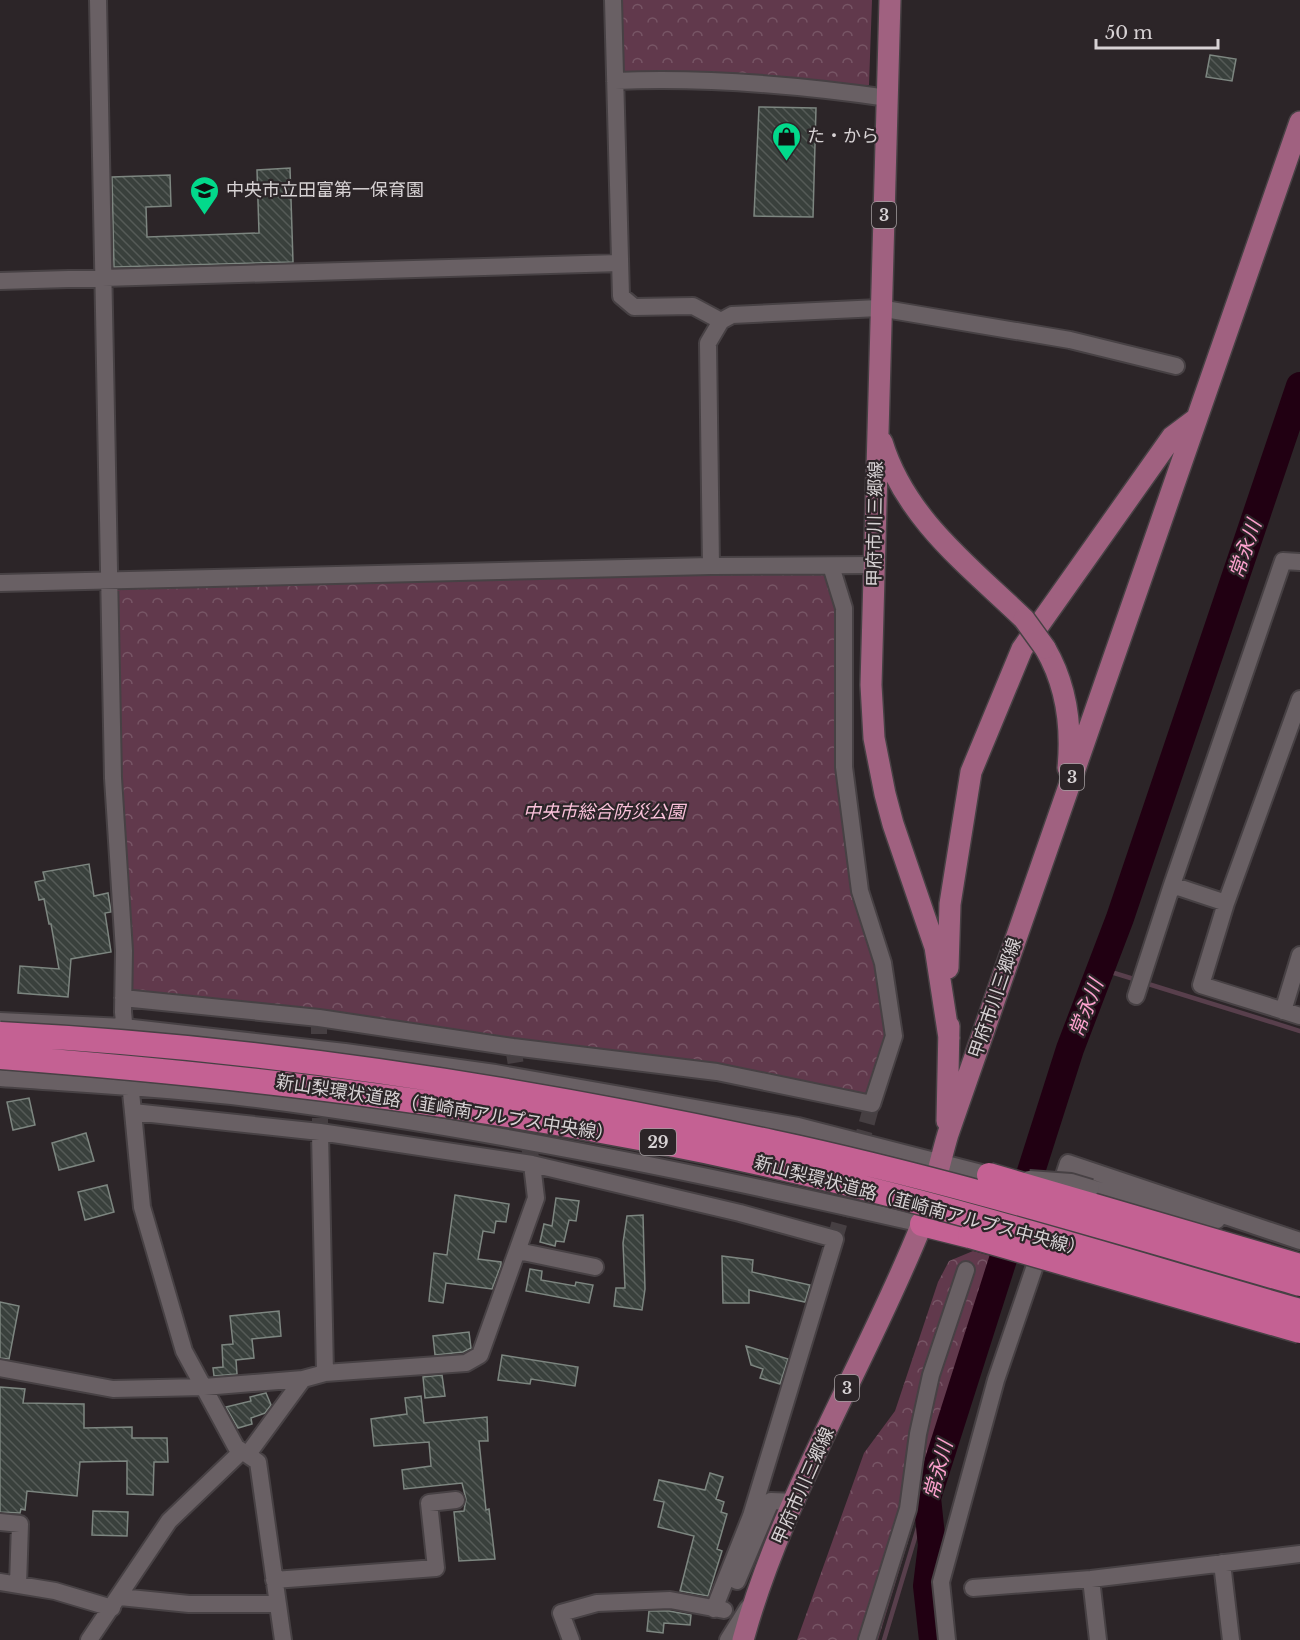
<svg xmlns="http://www.w3.org/2000/svg" width="1300" height="1640" font-family="'Libre Baskerville','Noto Sans JP',serif">
	<style>
		.forest { fill: url(#forest-crowns) }
		.lines { fill: none; stroke-linecap: round; stroke-linejoin: round }
		.stream { stroke: #583f4c; stroke-width: 4.5 }
		.river { stroke: #210012; stroke-width: 28 }
		.building { fill: url(#building-back-hatch); stroke: #7d8680; stroke-width: 1.5 }
		.minor-tunnel { stroke: #463f42; stroke-width: 16; stroke-dasharray: 16 8; stroke-linecap: butt }
		.minor-casing { stroke: #474144; stroke-width: 20 }
		.major-casing { stroke: #474144; stroke-width: 24 }
		.highway-casing { stroke: #474144; stroke-width: 27 }
		.minor { stroke: #696064; stroke-width: 16 }
		.major { stroke: #a06180; stroke-width: 21 }
		.highway { stroke: #c46193; stroke-width: 24 }
		.minor-bridge-casing { stroke: #474144; stroke-width: 20; stroke-linecap: butt }
		.major-bridge-casing { stroke: #474144; stroke-width: 24; stroke-linecap: butt }
		.highway-bridge-casing { stroke: #474144; stroke-width: 27; stroke-linecap: butt }
		.minor-bridge { stroke: #696064; stroke-width: 16 }
		.major-bridge { stroke: #a06180; stroke-width: 21 }
		.highway-bridge { stroke: #c46193; stroke-width: 24 }
		.labels { text-anchor: middle; stroke-width: 4.5; stroke-linejoin: round; paint-order: stroke }
		.shield { fill: #2c2528; stroke: #a49ea0; stroke-width: 1.5 }
		.shield-label { font-size: 16px; font-weight: bold; fill: #d7d2d4 }
		.poi-label { font-size: 18px; fill: #d7d2d4; stroke: #2c2528; text-anchor: start }
		.street-label { font-size: 18px; fill: #d7d2d4; stroke: #2c2528 }
		.park-label { font-size: 18px; font-style: italic; fill: #fbc2db; stroke: #2c2528 }
		.water-label { font-size: 20px; font-style: italic; fill: #fca1cd; stroke: #2c2528 }
	</style>
	<defs>
		<pattern id="forest-crowns" width="20" height="18" patternUnits="userSpaceOnUse" patternTransform="scale(1.5)"><rect width="20" height="18" fill="#61394c"/><path d="M2 6a3 3 0 1 1 6 0M12 15a3 3 0 1 1 6 0" fill="none" stroke="#775565"/></pattern>
		<pattern id="building-back-hatch" width="6" height="6" patternUnits="userSpaceOnUse" patternTransform="scale(1.5)"><rect width="6" height="6" fill="#39403c"/><path d="M-1 5l2 2M0 0l6 6M5-1l2 2" fill="none" stroke="#555b57"/></pattern>
	</defs>
	<rect width="100%" height="100%" fill="#2c2528"/>
	<!-- forest -->
	<path class="forest" d="M 617,0 L 872,0 L 869,85 L 825,89 L 620,74 Z
		M 831,566 L 844,608 L 844,767 L 894,1036 L 872,1104 L 717,1072 L 123,998 L 108,579 Z
		M 973,1251 L 995,1257 L 878,1640 L 797,1640 L 864,1453 L 895,1411 L 938,1282 L 949,1261 Z"/>
	<g class="lines">
		<!-- stream -->
		<path class="stream" d="M 1101,969 L 1137,980
			M 1145,983 L 1300,1031
			M 884,1640 L 927,1498"/>
		<!-- river -->
		<path class="river" d="M 933,1640 L 927,1586 L 932,1545 L 927,1498 L 1070,1049 L 1120,918 L 1300,386"/>
	</g>
	<!-- building -->
	<path class="building" d="M 1210,55 L 1236,59 L 1232,81 L 1206,77 Z
		M 759,107 L 816,108 L 813,217 L 754,216 Z
		M 290,168 L 293,262 L 114,267 L 112,177 L 170,175 L 171,206 L 146,207 L 147,237 L 259,233 L 257,170 Z
		M 89,864 L 94,896 L 108,893 L 111,912 L 105,913 L 111,952 L 71,959 L 68,997 L 18,993 L 20,966 L 59,969 L 51,924 L 49,924 L 44,899 L 39,900 L 35,882 L 45,880 L 43,872 Z
		M 29,1098 L 35,1125 L 13,1130 L 7,1102 Z
		M 86,1133 L 94,1161 L 59,1170 L 52,1143 Z
		M 107,1185 L 114,1212 L 85,1220 L 78,1192 Z
		M 455,1195 L 509,1204 L 506,1222 L 496,1221 L 494,1233 L 483,1231 L 478,1259 L 501,1262 L 501,1265 L 492,1289 L 446,1283 L 443,1303 L 429,1301 L 434,1253 L 447,1255 Z
		M 556,1198 L 579,1201 L 576,1221 L 569,1220 L 564,1242 L 556,1241 L 555,1246 L 540,1242 L 544,1224 L 552,1226 Z
		M 643,1215 L 645,1289 L 642,1310 L 614,1306 L 616,1288 L 625,1288 L 623,1243 L 627,1216 Z
		M 722,1256 L 753,1260 L 752,1272 L 810,1285 L 805,1302 L 749,1290 L 749,1303 L 723,1303 Z
		M 530,1269 L 542,1271 L 541,1280 L 575,1286 L 576,1282 L 593,1285 L 589,1303 L 526,1291 Z
		M 0,1302 L 19,1306 L 9,1359 L 0,1358 Z
		M 279,1311 L 281,1336 L 252,1339 L 254,1358 L 236,1360 L 237,1374 L 214,1376 L 213,1368 L 223,1367 L 222,1345 L 233,1344 L 230,1316 Z
		M 469,1332 L 471,1348 L 463,1352 L 435,1355 L 433,1336 Z
		M 746,1346 L 788,1359 L 780,1384 L 760,1378 L 763,1369 L 751,1365 Z
		M 502,1355 L 578,1367 L 575,1386 L 531,1379 L 530,1384 L 498,1380 Z
		M 442,1375 L 445,1396 L 425,1398 L 423,1377 Z
		M 0,1387 L 25,1389 L 23,1403 L 84,1404 L 84,1428 L 132,1427 L 132,1438 L 167,1438 L 168,1462 L 154,1462 L 153,1495 L 127,1494 L 127,1461 L 80,1462 L 77,1496 L 27,1491 L 25,1510 L 21,1509 L 20,1513 L 0,1512 Z
		M 266,1393 L 271,1405 L 265,1413 L 251,1418 L 252,1424 L 238,1428 L 226,1407 L 251,1401 L 250,1397 Z
		M 421,1396 L 424,1423 L 487,1417 L 488,1441 L 479,1441 L 486,1510 L 489,1509 L 495,1559 L 459,1561 L 454,1512 L 464,1511 L 466,1499 L 462,1483 L 404,1489 L 402,1470 L 431,1466 L 429,1442 L 374,1446 L 371,1419 L 407,1414 L 405,1398 Z
		M 710,1473 L 723,1477 L 716,1499 L 724,1502 L 721,1512 L 727,1514 L 717,1549 L 722,1551 L 708,1596 L 680,1591 L 694,1536 L 658,1527 L 664,1502 L 654,1500 L 659,1480 L 705,1490 Z
		M 93,1511 L 128,1512 L 127,1536 L 92,1535 Z
		M 649,1611 L 669,1611 L 691,1615 L 690,1625 L 664,1623 L 663,1633 L 647,1631 Z"/>
	<g class="lines">
		<!-- minor-tunnel -->
		<path class="minor-tunnel" d="M 319,1018 L 319,1062
			M 513,1047 L 532,1164
			M 320,1094 L 320,1132
			M 835,1239 L 872,1104"/>
		<defs>
			<path id="minor" d="M 98,0 L 113,778 L 124,951 L 123,1012 L 133,1112
				M 613,0 L 621,296 L 634,307 L 693,306 L 721,321
				M 615,81 C 707,77 798,85 888,98
				M 0,281 L 620,263
				M 711,566 L 708,343 L 721,321 L 732,315 L 879,308 L 1070,340 L 1176,366
				M 0,583 L 711,566 L 875,565
				M 1300,699 L 1226,903 L 1201,985 L 1300,1016
				M 1226,903 L 1172,885 L 1283,561 L 1300,562
				M 1136,996 L 1172,885
				M 123,998 L 319,1018 L 513,1047 L 717,1072 L 872,1104 L 894,1036 L 883,963 L 860,891 L 844,767 L 844,608 L 831,566
				M 1283,1011 L 1300,955
				M 0,1021 L 124,1027 L 345,1052 L 495,1073 L 798,1126 L 989,1175
				M 0,1078 C 83,1084 166,1088 248,1098 C 476,1127 699,1173 922,1224
				M 320,1132 L 325,1373
				M 1091,1188 L 1178,1214 L 1217,1220
				M 1058,1194 L 1068,1163 L 1300,1241
				M 518,1251 L 595,1267
				M 0,1368 L 113,1389 L 204,1387 L 303,1379
				M 248,1454 L 303,1379 L 325,1373 L 466,1363 L 480,1355 L 536,1198 L 532,1164 L 740,1213 L 835,1239 L 751,1516 L 714,1609
				M 0,1522 L 20,1524 L 18,1585
				M 1222,1563 L 1231,1640
				M 1091,1579 L 1098,1640
				M 274,1580 L 436,1568 L 429,1503 L 456,1500
				M 737,1581 L 771,1501 L 796,1502
				M 0,1582 L 55,1591 L 112,1608
				M 973,1588 L 1091,1579 L 1300,1554
				M 120,1597 L 189,1604 L 278,1604
				M 89,1640 L 169,1521 L 242,1451
				M 283,1640 L 258,1462 L 236,1447 L 184,1351 L 142,1207 L 133,1112 L 320,1132 L 532,1164
				M 571,1640 L 561,1613 L 597,1603 L 670,1600 L 724,1610
				M 728,1640 L 748,1608
				M 867,1640 L 908,1509 L 918,1434 L 931,1375 L 966,1270
				M 947,1640 L 941,1582 L 996,1380 L 1041,1248"/>
			<path id="major" d="M 890,0 L 871,685 L 874,738 L 885,794 L 893,824 L 935,947 L 949,1038
				M 882,442 C 905,518 969,566 1024,619
				M 1045,648 C 1066,684 1072,726 1068,768
				M 948,968 L 950,904 L 971,772 L 1022,649 L 1172,437 L 1196,419
				M 947,1121 L 949,1026
				M 743,1640 C 782,1497 866,1363 921,1226 C 933,1197 939,1164 948,1134 L 1300,122"/>
			<path id="highway" d="M 922,1224 L 970,1236"/>
		</defs>
		<!-- minor casing -->
		<use href="#minor" class="minor-casing"/>
		<!-- major casing -->
		<use href="#major" class="major-casing"/>
		<!-- highway casing -->
		<use href="#highway" class="highway-casing"/>
		<!-- minor -->
		<use href="#minor" class="minor"/>
		<!-- major -->
		<use href="#major" class="major"/>
		<!-- highway -->
		<use href="#highway" class="highway"/>
		<defs>
			<path id="minor-bridge" d="M 1029,1179 L 1071,1182 L 1091,1188"/>
			<path id="major-bridge" d="M 1024,619 L 1045,648"/>
			<path id="highway-bridge" d="M 0,1034 C 259,1047 518,1087 772,1142 C 950,1180 1125,1234 1300,1284
				M 0,1057 C 260,1077 518,1108 773,1166 C 950,1206 1125,1261 1300,1311
				M 989,1175 L 1300,1266
				M 970,1236 L 1300,1331"/>
		</defs>
		<!-- minor-bridge casing -->
		<use href="#minor-bridge" class="minor-bridge-casing"/>
		<!-- major-bridge casing -->
		<use href="#major-bridge" class="major-bridge-casing"/>
		<!-- highway-bridge casing -->
		<use href="#highway-bridge" class="highway-bridge-casing"/>
		<!-- minor-bridge -->
		<use href="#minor-bridge" class="minor-bridge"/>
		<!-- major-bridge -->
		<use href="#major-bridge" class="major-bridge"/>
		<!-- highway-bridge -->
		<use href="#highway-bridge" class="highway-bridge"/>
	</g>
	<!-- icons -->
	<defs>
		<symbol id="shop-pin" viewBox="-11 -11 22 30"><path d="M0 17L-7.5 6A9.5 9.5 0 1 1 7.5 6Z" fill="#02d98b" stroke="#2c2528"/><path d="M-5-2.5h2.3a2.7 3.5 0 0 1 5.4 0H5L5.5 6h-11ZM-1.5-2.5h3a1.5 2.3 0 0 0-3 0Z" fill="#111"/></symbol>
		<symbol id="school-pin" viewBox="-11 -11 22 30"><path d="M0 17L-7.5 6A9.5 9.5 0 1 1 7.5 6Z" fill="#02d98b" stroke="#2c2528"/><path d="M0-5L7-2L0 1L-7-2ZM-4 1L0 2.5L4 1V4Q0 6-4 4Z" fill="#111"/></symbol>
	</defs>
	<g fill-rule="evenodd">
		<use href="#shop-pin" x="770" y="120" width="33" height="45"/>
		<use href="#school-pin" x="188" y="174" width="33" height="45"/>
	</g>
	<g class="labels">
		<!-- shield labels -->
		<g class="shield">
			<rect x="872" y="202" width="24" height="26" rx="4.5"/>
			<rect x="1060" y="764" width="24" height="26" rx="4.5"/>
			<rect x="640" y="1129" width="36" height="26" rx="4.5"/>
			<rect x="835" y="1375" width="24" height="26" rx="4.5"/>
		</g>
		<g class="shield-label">
			<text x="884" y="221">3</text>
			<text x="1072" y="783">3</text>
			<text x="658" y="1148">29</text>
			<text x="847" y="1394">3</text>
		</g>
		<!-- poi labels -->
		<g class="poi-label">
			<text x="807" y="142">た・から</text>
			<text x="226" y="196">中央市立田富第一保育園</text>
		</g>
		<!-- street labels -->
		<g class="street-label">
			<text transform="translate(875 524) rotate(-89)" y="6">甲府市川三郷線</text>
			<text transform="translate(995 998) rotate(-71)" y="6">甲府市川三郷線</text>
			<text transform="translate(445 1108) rotate(9)" y="6">新山梨環状道路（韮崎南アルプス中央線）</text>
			<text transform="translate(920 1206) rotate(15)" y="6">新山梨環状道路（韮崎南アルプス中央線）</text>
			<text transform="translate(803 1486) rotate(-66)" y="6">甲府市川三郷線</text>
		</g>
		<!-- park labels -->
		<g class="park-label">
			<text x="604" y="818">中央市総合防災公園</text>
		</g>
		<!-- water labels -->
		<g class="water-label">
			<text transform="translate(1245 549) rotate(-71)" y="7">常永川</text>
			<text transform="translate(1086 1008) rotate(-69)" y="7">常永川</text>
			<text transform="translate(938 1470) rotate(-75)" y="7">常永川</text>
		</g>
	</g>
	<!-- scale -->
	<path d="M1096 39v9h122v-9" fill="none" stroke="#d7d2d4" stroke-width="3"/>
	<text x="1105" y="39" font-size="18" fill="#d7d2d4" stroke="#2c2528" stroke-width="4.5" paint-order="stroke">50 m</text>
</svg>
